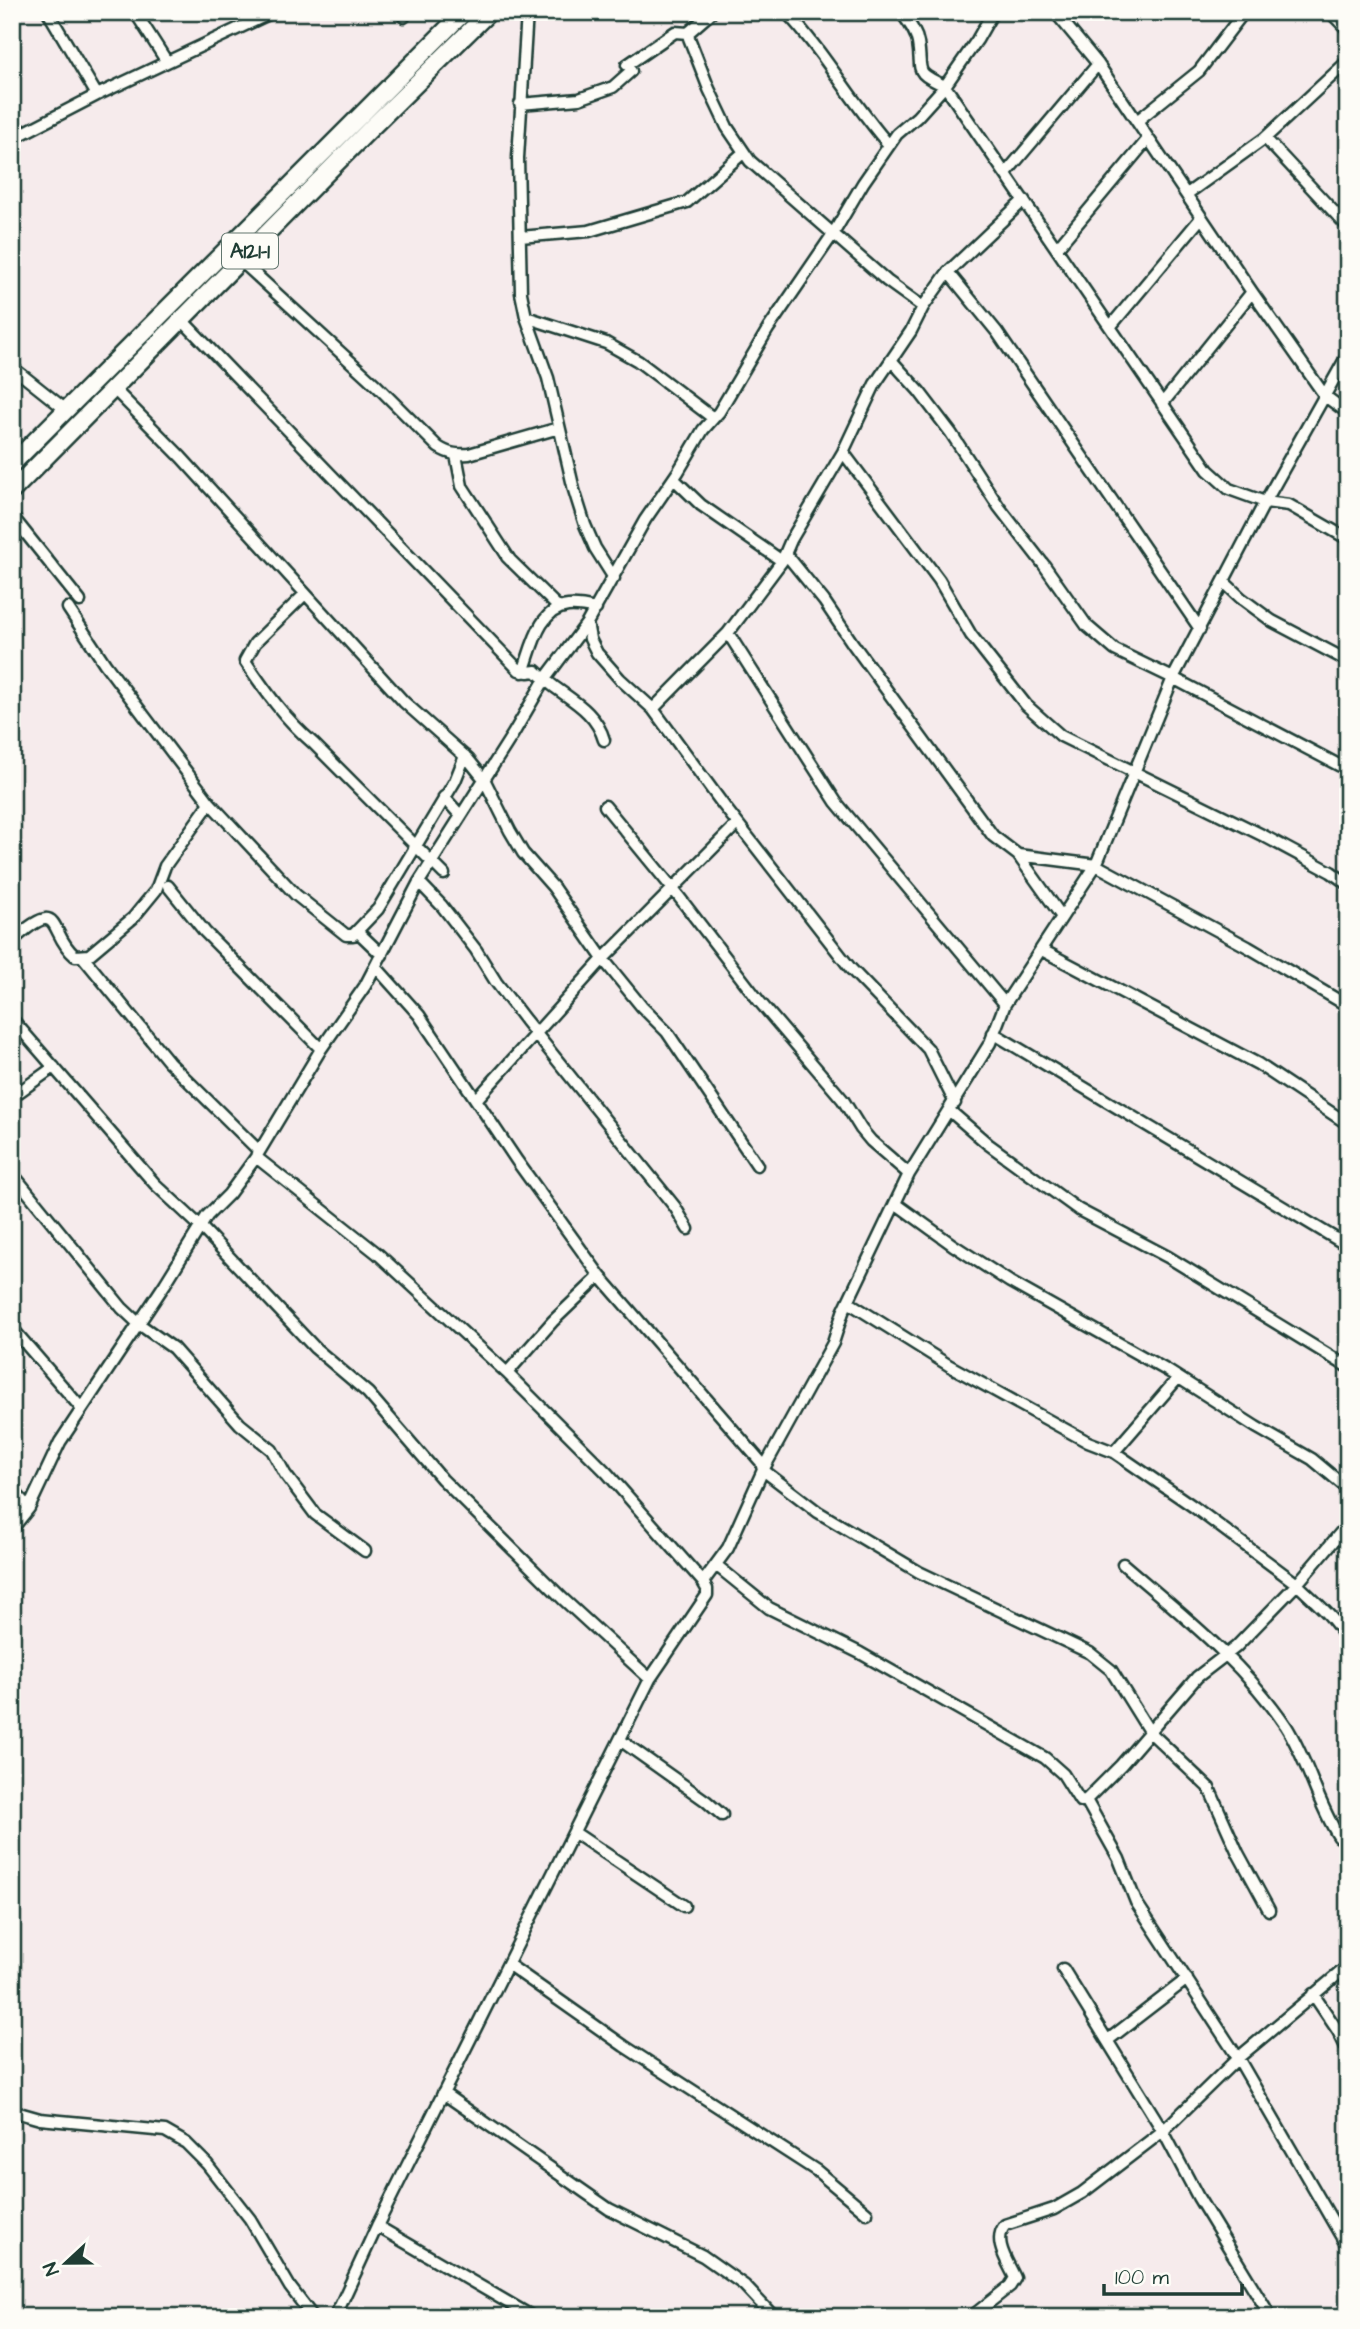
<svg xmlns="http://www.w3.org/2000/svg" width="1360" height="2329" font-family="'Architects Daughter',sans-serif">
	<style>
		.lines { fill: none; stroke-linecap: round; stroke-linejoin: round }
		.minor-casing { stroke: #1f3d34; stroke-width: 15 }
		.trunk-casing { stroke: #1f3d34; stroke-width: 21 }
		.minor { stroke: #fdfcf7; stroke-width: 10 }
		.trunk { stroke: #fdfcf7; stroke-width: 16 }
		.labels { text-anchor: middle; stroke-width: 7; stroke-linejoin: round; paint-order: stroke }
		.shield { fill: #fdfcf7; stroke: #62766e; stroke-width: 2 }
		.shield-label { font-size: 21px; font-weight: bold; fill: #1f3d34 }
	</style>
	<rect width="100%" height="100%" fill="#f6ebec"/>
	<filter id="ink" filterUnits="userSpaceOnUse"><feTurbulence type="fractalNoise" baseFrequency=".0143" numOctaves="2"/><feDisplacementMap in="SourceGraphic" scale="14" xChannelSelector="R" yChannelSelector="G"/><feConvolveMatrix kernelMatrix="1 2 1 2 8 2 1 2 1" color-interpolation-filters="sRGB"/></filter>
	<g filter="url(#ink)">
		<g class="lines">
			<defs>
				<path id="minor" d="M 48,12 L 97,95
					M 135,12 L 167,62
					M 402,12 L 404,17
					M 527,12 L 518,158 L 521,293 L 526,317 L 548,378 L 574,490 L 585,525 L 595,548 L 614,578
					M 712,12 L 688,33 L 689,38 L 709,89 L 727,127 L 750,161 L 887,281 L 923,307
					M 786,12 C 825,53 852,103 889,145
					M 901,12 C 908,22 916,31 918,43 C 923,72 912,71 945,86 L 1208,470 L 1229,489 L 1265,502 L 1289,505 L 1348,539
					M 1055,12 L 1098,64 L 1252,292 L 1325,396 L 1348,413
					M 1330,12 L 1348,30
					M 627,65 L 675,32 L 688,33
					M 520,104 L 579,99 L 613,87 L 631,71
					M 1137,121 L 1199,71 L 1244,12
					M 1265,138 L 1348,227
					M 12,139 L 97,95 L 273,12
					M 1006,173 L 1098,64
					M 1187,194 L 1265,138 L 1348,61
					M 1024,200 L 948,272 L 997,332 L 1200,629
					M 520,237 L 589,231 L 687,202 L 743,153
					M 1057,248 L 1148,139
					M 240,260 L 377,386 L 438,447 C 449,454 456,455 469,454 L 559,428
					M 526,317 L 606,343 L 638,361 L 713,418
					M 182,320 L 519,670 L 528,672 L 536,671 C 559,696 594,705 604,740
					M 1110,327 L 1201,218
					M 891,360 L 919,391 L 951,433 L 999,507 L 1044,565 L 1087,626 L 1115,650 L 1173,678 L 1348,770
					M 12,367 L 66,410
					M 114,389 L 181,457 L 404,702 L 468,759 L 484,779 L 510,831 L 523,853 L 553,887 L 603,959 L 642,1007 L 667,1032 L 757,1165
					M 1162,404 L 1252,292
					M 843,452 L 939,580 L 971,635 L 1026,705 L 1061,736 L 1264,836 L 1331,872 L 1348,884
					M 456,455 L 462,486 L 510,560
					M 674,479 L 701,505 L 782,561
					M 12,516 L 80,601
					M 786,554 L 824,601 L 853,644 L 993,836 L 1018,855 L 1062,917
					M 507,557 L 559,608
					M 1224,582 L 1241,598 L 1272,621 L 1348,661
					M 305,594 L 255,643 L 245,661 C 266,692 285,719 313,743 L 444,874
					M 68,608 L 105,664 L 210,803
					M 587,623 L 590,639 L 597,653 L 620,679 L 653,709 L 724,806 L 851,969 L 928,1049 L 955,1103
					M 728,633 L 836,802 L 1005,1004
					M 523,672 C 532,649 538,609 568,606 C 577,605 587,607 596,609
					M 653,709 L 728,633 L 782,561 L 791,540 L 843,452 L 875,384 L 911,331 L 923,307 L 948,272
					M 444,797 L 460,815
					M 605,806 L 673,889 L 759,1001 L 843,1100 L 861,1129 L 871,1141 L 909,1174
					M 1018,855 L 1096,865 L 1248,947 L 1348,1006
					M 419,882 L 442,906 L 476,950 L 496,982 L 525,1020 L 675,1207 L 688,1229
					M 168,886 L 205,932 L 321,1049
					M 358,932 L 382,955
					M 12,941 C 64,894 47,933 75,956 L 89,955 L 133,918 L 156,890 L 165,866 L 210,803 L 296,895 L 346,935 L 353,935 L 378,909 L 455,781 L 465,756
					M 1042,950 L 1258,1064 L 1348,1124
					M 376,967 L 419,1015 L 517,1161 L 600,1276 L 761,1462 L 763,1470 L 818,1512 L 919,1572 L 1090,1653 L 1111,1670 L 1149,1731 L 1209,1788 L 1238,1853 L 1269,1910
					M 12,1019 L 155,1184 L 201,1227 L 315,1348 L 368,1393 L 442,1479 L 563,1599 L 650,1679 L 707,1595 L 707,1589 L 703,1582 L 607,1473 L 507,1373 L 378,1254 L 256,1157 L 258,1150 L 169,1062 L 83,957
					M 993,1033 L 1348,1246
					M 12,1097 L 54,1067
					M 476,1100 L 603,959 L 737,824
					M 950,1111 L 988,1144 L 1079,1210 L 1168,1257 L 1348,1367
					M 12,1173 L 122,1308 L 139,1324 L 173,1348 L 240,1424 L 272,1450 L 285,1474 L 315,1514 L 365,1551
					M 895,1203 L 953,1245 L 1010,1282 L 1168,1371 L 1256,1427 L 1312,1459 L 1348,1489
					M 848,1302 L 950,1366 L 1088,1442 L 1114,1452
					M 12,1328 L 82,1409
					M 507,1373 L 553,1321 L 600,1276
					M 12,1489 L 29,1508
					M 1348,1524 L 1297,1584 C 1315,1602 1339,1620 1348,1644
					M 12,1529 L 29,1508 L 60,1442 L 165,1284 L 207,1216 L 229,1194 L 256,1157 L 321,1049 L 365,986 L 419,882 L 513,734 L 545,679 L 587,623 L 645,520 L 678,472 L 703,430 L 719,412 L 768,329 L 833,234 L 863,183 L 897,134 L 917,117 L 945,86 L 977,40 L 993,12
					M 1123,1564 C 1181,1614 1243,1662 1286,1726 C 1308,1761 1317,1803 1339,1837
					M 716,1565 L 769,1608 L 860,1653 L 1045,1758 L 1063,1774 L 1080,1801 L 1086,1800 L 1121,1765 L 1197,1677 L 1236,1647 L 1297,1584 L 1194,1507 L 1114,1452 L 1178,1378
					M 703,1582 L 728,1548 L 763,1470 L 833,1343 L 843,1312 L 909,1174 L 990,1043 L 1005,1004 L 1096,865 L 1173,678 L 1265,502 L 1348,354
					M 620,1740 L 706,1801 L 722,1815
					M 1086,1800 L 1119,1859 L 1136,1902 L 1238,2058 L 1348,2248
					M 575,1833 L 684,1906
					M 509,1965 L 624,2046 L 817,2171 L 867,2213
					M 1063,1969 L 1163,2131 L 1198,2197 L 1271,2317
					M 1313,1994 L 1338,2031 L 1348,2051
					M 1108,2040 L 1187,1979
					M 443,2093 L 609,2209 L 703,2256 L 744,2285 L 774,2317
					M 12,2111 L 40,2119 L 165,2131 L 186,2143 L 207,2164 L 250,2219 L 290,2287 L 313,2317
					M 377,2226 L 533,2317
					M 335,2317 L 377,2226 L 650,1679
					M 971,2317 L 1010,2286 L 1015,2278 C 1008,2262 992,2241 1005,2225 L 1054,2209 L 1082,2193 L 1163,2131 L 1238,2058 L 1348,1966"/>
				<path id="trunk" d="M 12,464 L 464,12
					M 12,491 L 372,127 L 489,12"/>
			</defs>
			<!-- minor casing -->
			<use href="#minor" class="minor-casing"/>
			<!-- trunk casing -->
			<use href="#trunk" class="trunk-casing"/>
			<!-- minor -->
			<use href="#minor" class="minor"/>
			<!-- trunk -->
			<use href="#trunk" class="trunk"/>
		</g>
	</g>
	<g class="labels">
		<!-- shield labels -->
		<rect class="shield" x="222" y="233.5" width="56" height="35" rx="5"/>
		<g class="shield-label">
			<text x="250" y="258">A121-1</text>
		</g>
	</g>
	<!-- margin -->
	<rect width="1360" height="2329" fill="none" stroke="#fdfcf7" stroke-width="42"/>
	<rect x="21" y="21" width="1318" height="2287" fill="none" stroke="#1f3d34" stroke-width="2.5" filter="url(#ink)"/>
	<!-- north arrow -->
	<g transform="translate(66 2263) rotate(248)" stroke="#fdfcf7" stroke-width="5" paint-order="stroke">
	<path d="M0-5L12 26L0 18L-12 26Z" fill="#1f3d34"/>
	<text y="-10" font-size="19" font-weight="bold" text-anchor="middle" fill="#1f3d34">N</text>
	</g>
	<!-- scale -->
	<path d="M1104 2284v10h138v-10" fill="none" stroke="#1f3d34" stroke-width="3.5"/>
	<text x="1115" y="2284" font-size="21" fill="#1f3d34" stroke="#fdfcf7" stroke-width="5" paint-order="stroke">100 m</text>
</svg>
